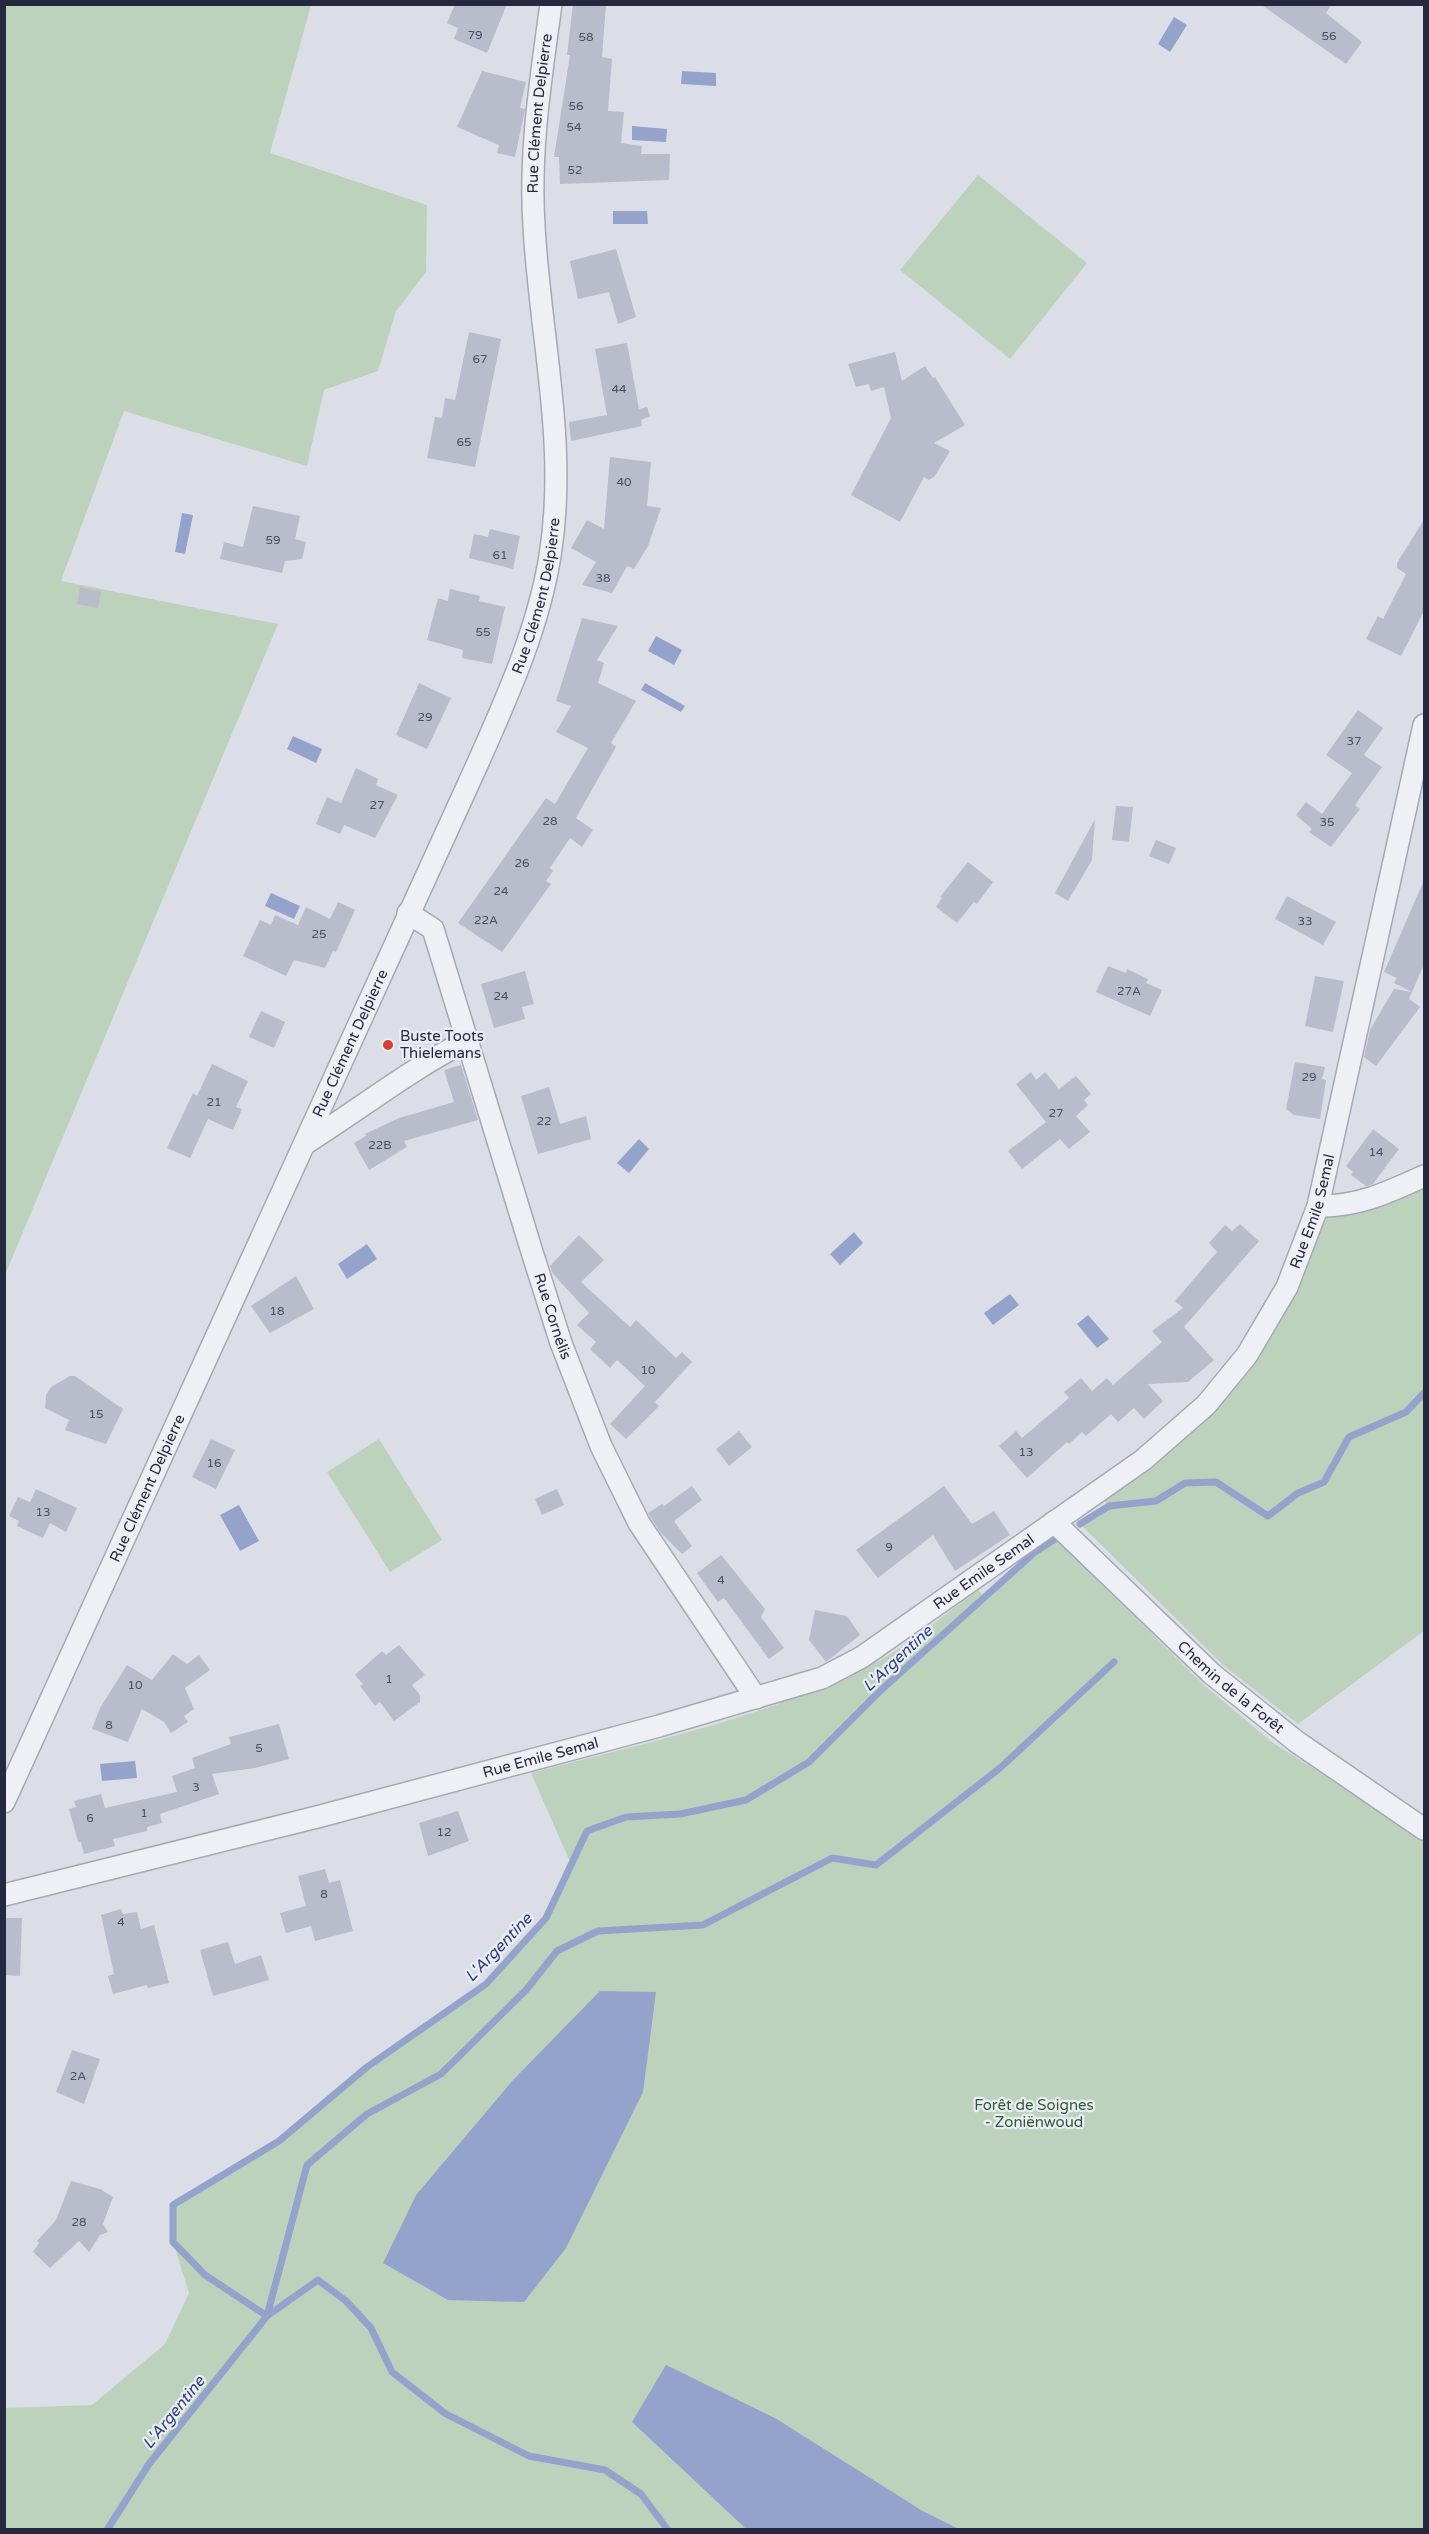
<svg xmlns="http://www.w3.org/2000/svg" width="1429" height="2534" font-family="'Varela Round',sans-serif">
	<style>
		.green { fill: #bdd2bc; fill-rule: evenodd }
		.water { fill: #94a3cb }
		.lines { fill: none; stroke-linecap: round; stroke-linejoin: round }
		.stream { stroke: #94a3cb; stroke-width: 7 }
		.building { fill: #b9bccb }
		.minor-casing { stroke: #a5a8b5; stroke-width: 24 }
		.minor { stroke: #eff0f5; stroke-width: 21 }
		.poi-dot { fill: #d84036; stroke: #ebedf5; stroke-width: 2 }
		.labels { text-anchor: middle; stroke-width: 4.5; stroke-linejoin: round; paint-order: stroke }
		.number-label { font-size: 12px; fill: #4a4e62 }
		.street-label { font-size: 15px; fill: #25293f; stroke: #ebedf5 }
		.poi-label { font-size: 15px; fill: #25293f; stroke: #ebedf5; text-anchor: start }
		.park-label { font-size: 15px; fill: #315b32; stroke: #ebedf5 }
		.water-label { font-size: 16px; font-style: italic; fill: #2c3d75; stroke: #ebedf5 }
	</style>
	<rect width="100%" height="100%" fill="#dcdee7"/>
	<!-- green -->
	<path class="green" d="M 5,5 L 311,5 L 270,153 L 427,205 L 426,272 L 396,311 L 378,371 L 324,390 L 307,466 L 124,411 L 61,581 L 278,624 L 5,1275 Z
		M 978,175 L 1087,263 L 1010,359 L 900,270 Z
		M 1424,1188 L 1424,1631 L 1298,1724 L 1223,1665 L 1080,1524 L 1109,1507 L 1104,1500 L 1213,1412 L 1325,1216 C 1362,1217 1392,1202 1424,1188 Z
		M 379,1439 L 442,1540 L 390,1572 L 327,1472 Z
		M 1055,1539 L 1205,1686 L 1273,1743 L 1424,1837 L 1424,2529 L 959,2529 L 921,2510 L 632,2422 L 746,2529 L 5,2529 L 4,2408 L 92,2405 L 165,2344 L 189,2293 L 173,2242 L 173,2205 L 279,2141 L 367,2067 L 486,1984 L 546,1918 L 571,1864 L 531,1773 C 647,1742 776,1716 882,1659 C 916,1640 947,1612 978,1590 L 985,1597 L 1035,1552 ZM 600,1992 L 383,2263 L 416,2195 L 512,2081 Z"/>
	<!-- water -->
	<path class="water" d="M 1174,17 L 1187,25 L 1170,52 L 1158,44 Z
		M 682,71 L 716,73 L 716,86 L 681,84 Z
		M 632,126 L 667,129 L 666,142 L 632,140 Z
		M 613,211 L 647,211 L 648,224 L 613,224 Z
		M 182,513 L 193,515 L 185,554 L 175,552 Z
		M 656,636 L 682,650 L 674,665 L 648,651 Z
		M 645,683 L 685,706 L 681,712 L 641,690 Z
		M 293,736 L 322,749 L 316,763 L 287,749 Z
		M 271,893 L 300,906 L 294,919 L 265,906 Z
		M 639,1139 L 649,1149 L 629,1173 L 617,1163 Z
		M 854,1232 L 863,1243 L 840,1265 L 830,1254 Z
		M 367,1244 L 377,1259 L 347,1279 L 338,1264 Z
		M 1010,1294 L 1019,1305 L 993,1325 L 984,1313 Z
		M 1088,1315 L 1109,1339 L 1097,1348 L 1077,1324 Z
		M 239,1505 L 259,1541 L 240,1551 L 220,1515 Z
		M 135,1761 L 137,1778 L 102,1781 L 100,1764 Z
		M 600,1991 L 656,1992 L 643,2092 L 566,2248 L 524,2302 L 448,2300 L 383,2263 L 416,2195 L 512,2081 Z
		M 666,2365 L 775,2418 L 921,2510 L 959,2529 L 746,2529 L 632,2422 Z"/>
	<g class="lines">
		<!-- stream -->
		<path class="stream" d="M 1080,1524 L 1109,1506 L 1156,1501 L 1185,1483 L 1216,1482 L 1268,1516 L 1298,1493 L 1324,1482 L 1349,1437 L 1406,1412 L 1424,1393
			M 107,2530 L 149,2464 L 267,2316 L 307,2165 L 367,2114 L 441,2074 L 526,1990 L 557,1951 L 598,1931 L 703,1925 L 832,1858 L 876,1865 L 1000,1768 L 1114,1662
			M 668,2530 L 641,2494 L 605,2470 L 529,2456 L 446,2414 L 392,2372 L 371,2328 L 346,2301 L 318,2280 L 267,2316 L 205,2275 L 173,2242 L 173,2205 L 279,2141 L 367,2067 L 486,1984 L 546,1918 L 587,1831 L 626,1817 L 680,1814 L 746,1800 L 809,1762 L 879,1692 L 1035,1552 L 1055,1539"/>
	</g>
	<!-- building -->
	<path class="building" d="M 455,4 L 507,4 L 487,53 L 454,39 L 458,28 L 447,23 Z
		M 573,4 L 606,4 L 602,57 L 612,59 L 608,111 L 624,112 L 621,143 L 642,146 L 641,154 L 670,154 L 669,180 L 560,184 L 559,157 L 554,157 L 570,55 L 567,55 Z
		M 1260,4 L 1332,4 L 1326,13 L 1362,42 L 1346,64 Z
		M 482,71 L 526,82 L 520,108 L 525,109 L 524,115 L 515,157 L 497,153 L 499,145 L 457,127 Z
		M 616,249 L 636,317 L 618,324 L 609,292 L 578,299 L 570,261 Z
		M 469,332 L 501,339 L 475,467 L 427,458 L 435,417 L 442,418 L 445,398 L 455,400 Z
		M 627,343 L 639,409 L 647,407 L 650,416 L 641,420 L 642,426 L 571,441 L 569,422 L 607,415 L 595,349 Z
		M 895,352 L 902,381 L 925,366 L 933,378 L 935,377 L 965,425 L 934,443 L 950,451 L 935,476 L 929,480 L 924,477 L 900,522 L 851,495 L 891,418 L 884,387 L 871,391 L 869,384 L 856,387 L 848,364 Z
		M 610,457 L 651,462 L 647,506 L 661,508 L 648,546 L 634,569 L 627,566 L 612,593 L 582,585 L 596,562 L 571,548 L 587,520 L 604,529 Z
		M 253,506 L 300,516 L 295,539 L 306,542 L 302,559 L 285,561 L 282,573 L 220,559 L 224,542 L 243,547 Z
		M 1425,518 L 1425,609 L 1401,656 L 1366,639 L 1378,616 L 1383,619 L 1406,574 L 1397,568 L 1397,563 Z
		M 490,529 L 520,536 L 513,569 L 469,558 L 474,534 L 488,537 Z
		M 80,587 L 101,591 L 98,608 L 77,604 Z
		M 450,589 L 480,596 L 479,601 L 505,607 L 492,664 L 462,658 L 463,650 L 427,640 L 438,598 L 448,601 Z
		M 582,618 L 618,626 L 597,660 L 604,663 L 598,683 L 636,701 L 611,743 L 616,747 L 576,818 L 593,830 L 582,847 L 570,838 L 550,868 L 553,871 L 546,881 L 551,884 L 502,952 L 458,923 L 546,798 L 555,804 L 588,748 L 556,732 L 571,706 L 556,701 Z
		M 419,683 L 451,698 L 427,749 L 396,735 Z
		M 1358,710 L 1383,728 L 1364,755 L 1382,767 L 1355,805 L 1360,809 L 1331,847 L 1309,832 L 1312,829 L 1296,815 L 1306,802 L 1322,814 L 1352,773 L 1326,755 Z
		M 356,768 L 378,779 L 376,785 L 398,795 L 375,838 L 344,825 L 340,834 L 316,824 L 327,797 L 341,803 Z
		M 1116,806 L 1133,807 L 1129,842 L 1112,840 Z
		M 1095,819 L 1092,860 L 1068,901 L 1055,893 Z
		M 1156,840 L 1176,848 L 1169,864 L 1149,856 Z
		M 968,862 L 993,882 L 977,904 L 974,902 L 957,923 L 936,907 L 942,898 L 940,897 Z
		M 1425,878 L 1425,962 L 1412,992 L 1394,983 L 1397,978 L 1384,972 Z
		M 1287,896 L 1336,922 L 1323,945 L 1275,919 Z
		M 338,902 L 355,910 L 336,952 L 333,951 L 325,968 L 294,960 L 286,976 L 243,956 L 260,920 L 271,925 L 275,915 L 298,925 L 306,907 L 330,919 Z
		M 1108,966 L 1126,973 L 1127,969 L 1148,979 L 1146,983 L 1162,990 L 1150,1016 L 1096,992 Z
		M 525,971 L 534,1004 L 522,1007 L 525,1019 L 494,1028 L 481,984 Z
		M 1315,976 L 1344,981 L 1333,1032 L 1305,1026 Z
		M 1394,989 L 1412,992 L 1409,999 L 1420,1007 L 1376,1066 L 1364,1057 L 1370,1030 Z
		M 261,1011 L 285,1022 L 274,1048 L 249,1037 Z
		M 1295,1062 L 1325,1067 L 1322,1079 L 1326,1080 L 1320,1119 L 1294,1115 L 1286,1109 Z
		M 212,1064 L 248,1081 L 236,1107 L 242,1109 L 233,1130 L 208,1119 L 190,1158 L 167,1148 L 193,1093 L 197,1096 Z
		M 461,1065 L 478,1120 L 404,1141 L 407,1147 L 369,1170 L 354,1143 L 366,1136 L 365,1134 L 399,1118 L 454,1102 L 444,1070 Z
		M 1031,1072 L 1036,1080 L 1045,1072 L 1059,1089 L 1076,1076 L 1091,1094 L 1084,1100 L 1088,1105 L 1076,1116 L 1090,1132 L 1069,1149 L 1060,1139 L 1022,1169 L 1008,1151 L 1046,1122 L 1016,1084 Z
		M 549,1087 L 560,1124 L 586,1116 L 591,1139 L 538,1154 L 521,1096 Z
		M 1373,1129 L 1399,1149 L 1373,1184 L 1366,1186 L 1351,1175 L 1353,1172 L 1346,1166 Z
		M 1240,1224 L 1259,1241 L 1184,1327 L 1214,1360 L 1188,1382 L 1148,1384 L 1163,1401 L 1144,1419 L 1134,1408 L 1118,1422 L 1111,1414 L 1086,1436 L 1082,1432 L 1069,1444 L 1067,1442 L 1027,1478 L 999,1446 L 1016,1431 L 1022,1438 L 1069,1398 L 1064,1392 L 1081,1378 L 1092,1391 L 1107,1378 L 1113,1385 L 1162,1342 L 1152,1331 L 1183,1308 L 1175,1301 L 1217,1252 L 1209,1243 L 1225,1225 L 1232,1231 Z
		M 579,1235 L 604,1260 L 581,1282 L 630,1327 L 636,1320 L 676,1358 L 682,1352 L 692,1362 L 655,1402 L 659,1406 L 626,1439 L 610,1424 L 645,1386 L 617,1360 L 610,1368 L 590,1349 L 596,1342 L 577,1325 L 589,1313 L 553,1274 L 550,1266 Z
		M 296,1276 L 314,1309 L 270,1333 L 251,1306 Z
		M 70,1376 L 75,1376 L 123,1409 L 106,1444 L 65,1430 L 69,1420 L 45,1408 L 46,1395 L 51,1387 Z
		M 739,1431 L 752,1447 L 729,1466 L 716,1449 Z
		M 211,1439 L 235,1450 L 216,1489 L 192,1477 Z
		M 692,1486 L 702,1500 L 674,1521 L 692,1546 L 682,1554 L 660,1532 L 648,1513 L 662,1504 L 664,1506 Z
		M 944,1486 L 972,1524 L 994,1511 L 1010,1535 L 955,1571 L 933,1535 L 878,1578 L 856,1550 Z
		M 36,1489 L 77,1508 L 66,1532 L 50,1523 L 43,1538 L 17,1526 L 19,1521 L 9,1516 L 18,1497 L 30,1502 Z
		M 557,1489 L 564,1505 L 542,1515 L 535,1499 Z
		M 721,1555 L 765,1609 L 761,1617 L 784,1648 L 769,1659 L 724,1598 L 718,1602 L 697,1573 Z
		M 815,1610 L 847,1616 L 860,1635 L 826,1662 L 809,1640 Z
		M 399,1645 L 425,1675 L 412,1685 L 420,1695 L 420,1702 L 394,1721 L 380,1702 L 375,1706 L 360,1686 L 363,1684 L 355,1675 L 382,1651 L 386,1655 Z
		M 173,1654 L 187,1664 L 199,1655 L 210,1670 L 185,1688 L 194,1709 L 184,1716 L 188,1722 L 171,1733 L 164,1722 L 142,1709 L 128,1742 L 92,1729 L 100,1708 L 127,1665 L 152,1680 Z
		M 279,1724 L 289,1759 L 255,1768 L 212,1774 L 219,1794 L 160,1814 L 162,1823 L 147,1827 L 147,1831 L 113,1839 L 115,1846 L 84,1854 L 81,1842 L 78,1842 L 69,1809 L 76,1807 L 74,1801 L 101,1794 L 105,1808 L 177,1792 L 172,1776 L 195,1768 L 192,1758 L 231,1744 L 229,1737 Z
		M 458,1811 L 469,1841 L 428,1856 L 419,1823 Z
		M 325,1869 L 329,1883 L 340,1880 L 353,1931 L 315,1941 L 311,1926 L 286,1933 L 280,1913 L 306,1906 L 298,1876 Z
		M 121,1909 L 123,1914 L 137,1912 L 141,1929 L 154,1925 L 169,1983 L 148,1988 L 147,1985 L 113,1994 L 108,1976 L 114,1974 L 101,1915 Z
		M 4,1918 L 22,1918 L 20,1976 L 4,1975 Z
		M 228,1942 L 235,1964 L 261,1955 L 269,1980 L 213,1996 L 200,1950 Z
		M 72,2050 L 100,2059 L 84,2104 L 56,2092 Z
		M 71,2181 L 100,2189 L 113,2197 L 103,2224 L 108,2232 L 100,2235 L 89,2252 L 79,2241 L 50,2268 L 33,2252 L 39,2243 L 37,2241 L 56,2220 Z"/>
	<g class="lines">
		<defs>
			<g id="minor">
				<path id="s1" d="M 408,913 L 433,929 L 532,1252 L 561,1343 L 601,1446 L 639,1523 L 756,1698"/>
				<path d="M 306,1143 C 360,1109 409,1070 466,1041"/>
				<path d="M 1318,1206 C 1358,1207 1389,1192 1424,1176"/>
				<path id="s2" d="M 1054,1522 L 1212,1674 L 1297,1742 L 1424,1829"/>
				<path id="s3" d="M 4,1802 L 477,765 C 507,697 538,630 550,556 C 568,444 540,337 534,226 C 529,152 541,77 551,4"/>
				<path id="s4" d="M 4,1895 L 317,1817 L 659,1726 L 822,1678 L 862,1657 L 1143,1460 L 1206,1405 L 1247,1355 L 1287,1287 L 1318,1206 L 1424,725"/>
			</g>
		</defs>
		<!-- minor casing -->
		<use href="#minor" class="minor-casing"/>
		<!-- minor -->
		<use href="#minor" class="minor"/>
	</g>
	<!-- markers -->
	<circle class="poi-dot" cx="388" cy="1045" r="6"/>
	<g class="labels">
		<!-- number labels -->
		<g class="number-label">
			<text x="475" y="39">79</text>
			<text x="1329" y="40">56</text>
			<text x="586" y="41">58</text>
			<text x="576" y="110">56</text>
			<text x="574" y="131">54</text>
			<text x="575" y="174">52</text>
			<text x="480" y="363">67</text>
			<text x="619" y="393">44</text>
			<text x="464" y="446">65</text>
			<text x="624" y="486">40</text>
			<text x="273" y="544">59</text>
			<text x="500" y="559">61</text>
			<text x="603" y="582">38</text>
			<text x="483" y="636">55</text>
			<text x="425" y="721">29</text>
			<text x="1354" y="745">37</text>
			<text x="377" y="809">27</text>
			<text x="550" y="825">28</text>
			<text x="1327" y="826">35</text>
			<text x="522" y="867">26</text>
			<text x="501" y="895">24</text>
			<text x="486" y="924">22A</text>
			<text x="1305" y="925">33</text>
			<text x="319" y="938">25</text>
			<text x="1129" y="995">27A</text>
			<text x="501" y="1000">24</text>
			<text x="1309" y="1081">29</text>
			<text x="214" y="1106">21</text>
			<text x="1056" y="1117">27</text>
			<text x="544" y="1125">22</text>
			<text x="380" y="1149">22B</text>
			<text x="1376" y="1156">14</text>
			<text x="277" y="1315">18</text>
			<text x="648" y="1374">10</text>
			<text x="96" y="1418">15</text>
			<text x="1026" y="1456">13</text>
			<text x="214" y="1467">16</text>
			<text x="43" y="1516">13</text>
			<text x="889" y="1551">9</text>
			<text x="721" y="1584">4</text>
			<text x="389" y="1683">1</text>
			<text x="135" y="1689">10</text>
			<text x="109" y="1729">8</text>
			<text x="259" y="1752">5</text>
			<text x="196" y="1791">3</text>
			<text x="144" y="1817">1</text>
			<text x="90" y="1822">6</text>
			<text x="444" y="1836">12</text>
			<text x="324" y="1898">8</text>
			<text x="121" y="1926">4</text>
			<text x="78" y="2080">2A</text>
			<text x="79" y="2226">28</text>
		</g>
		<!-- street labels -->
		<g class="street-label">
			<text dy="5" stroke="none"><textPath href="#s3" startOffset="1806">Rue Clément Delpierre</textPath></text>
			<text dy="5" stroke="none"><textPath href="#s3" startOffset="1320">Rue Clément Delpierre</textPath></text>
			<text dy="5" stroke="none"><textPath href="#s3" startOffset="834">Rue Clément Delpierre</textPath></text>
			<text dy="5" stroke="none"><textPath href="#s4" startOffset="1542">Rue Emile Semal</textPath></text>
			<text dy="5" stroke="none"><textPath href="#s1" startOffset="435">Rue Cornélis</textPath></text>
			<text dy="5" stroke="none"><textPath href="#s3" startOffset="345">Rue Clément Delpierre</textPath></text>
			<text dy="5" stroke="none"><textPath href="#s4" startOffset="1040">Rue Emile Semal</textPath></text>
			<text dy="5" stroke="none"><textPath href="#s2" startOffset="242">Chemin de la Forêt</textPath></text>
			<text dy="5" stroke="none"><textPath href="#s4" startOffset="554">Rue Emile Semal</textPath></text>
		</g>
		<!-- poi labels -->
		<g class="poi-label">
			<text x="400" y="1041">Buste Toots<tspan x="400" dy="17">Thielemans</tspan></text>
		</g>
		<!-- park labels -->
		<g class="park-label">
			<text x="1034" y="2110">Forêt de Soignes<tspan x="1034" dy="17">- Zoniënwoud</tspan></text>
		</g>
		<!-- water labels -->
		<g class="water-label">
			<text transform="translate(897 1658) rotate(-43)" y="6">L'Argentine</text>
			<text transform="translate(498 1947) rotate(-46)" y="6">L'Argentine</text>
			<text transform="translate(173 2412) rotate(-51)" y="6">L'Argentine</text>
		</g>
	</g>
	<!-- border -->
	<rect width="1429" height="2534" fill="none" stroke="#25293f" stroke-width="12"/>
</svg>
